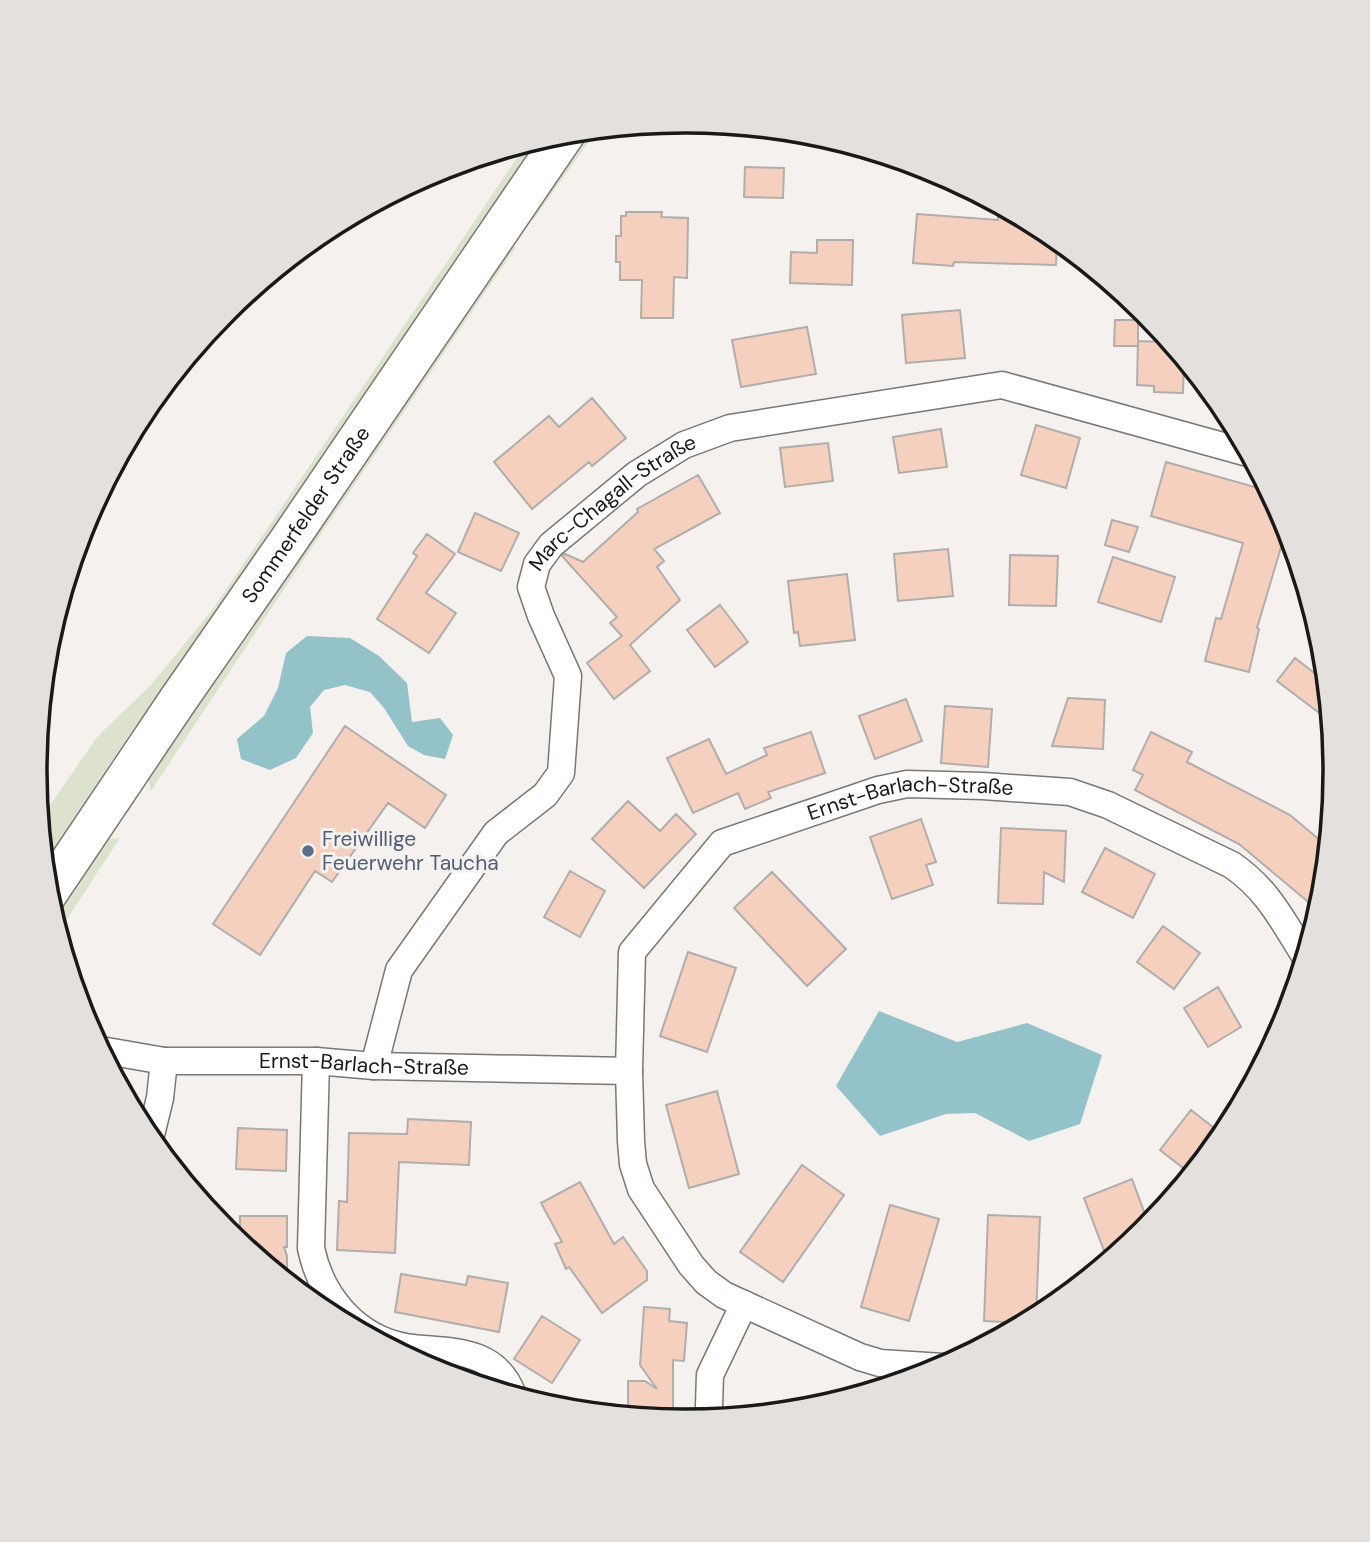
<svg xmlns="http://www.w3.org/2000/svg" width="1370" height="1542" font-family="'DM Sans',sans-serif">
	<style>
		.green { fill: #dce2cc }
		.water { fill: #94c2c9 }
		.building { fill: #f6d0bf; stroke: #b1adab; stroke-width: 2 }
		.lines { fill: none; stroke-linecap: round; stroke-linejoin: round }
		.street-casing { stroke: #7b7775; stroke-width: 29 }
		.secondary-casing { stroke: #7b7775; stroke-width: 41 }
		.street { stroke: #fff; stroke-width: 26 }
		.secondary { stroke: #fff; stroke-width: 38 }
		.service-dot { fill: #5c6f8a; stroke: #f5f1ee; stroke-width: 2.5 }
		.labels { text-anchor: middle; stroke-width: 6; stroke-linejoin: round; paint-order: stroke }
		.street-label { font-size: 21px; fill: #1a1918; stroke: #f5f1ee }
		.service-label { font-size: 21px; fill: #4e5e75; stroke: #f5f1ee; text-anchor: start }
		.rim { fill: none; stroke: #1a1918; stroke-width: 3.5 }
	</style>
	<rect width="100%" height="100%" fill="#f5f1ee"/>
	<!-- green -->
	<path class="green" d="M 597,130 L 533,220 L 530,209 L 585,131 Z
		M 545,137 L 222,615 L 135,726 L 44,863 L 40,820 L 97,737 L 151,685 L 213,609 L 519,155 L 528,143 Z
		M 504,245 L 516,247 L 306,556 L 151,791 L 148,778 Z
		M 120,838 L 58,933 L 55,922 L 109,839 Z"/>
	<!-- water -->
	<path class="water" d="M 307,636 L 350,638 L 379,656 L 407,683 L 412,722 L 440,718 L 453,735 L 445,759 L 424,755 L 408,746 L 384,708 L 370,692 L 345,685 L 324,690 L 310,707 L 313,733 L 296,758 L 270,770 L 241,759 L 237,739 L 264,716 L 278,688 L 286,653 Z
		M 879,1011 L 957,1042 L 1027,1023 L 1102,1055 L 1080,1124 L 1029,1141 L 975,1113 L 946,1114 L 880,1136 L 836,1086 Z"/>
	<!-- building -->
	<path class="building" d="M 745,167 L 784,168 L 783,198 L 744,197 Z
		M 626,212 L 662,212 L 661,217 L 688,218 L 687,278 L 674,277 L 673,318 L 641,318 L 642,280 L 620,280 L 620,262 L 616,262 L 616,236 L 621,236 L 621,216 L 626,216 Z
		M 917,214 L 998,220 L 998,215 L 1018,216 L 1046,231 L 1057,240 L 1056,265 L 954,262 L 953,266 L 913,263 Z
		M 817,240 L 853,240 L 852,285 L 790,283 L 791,252 L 817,253 Z
		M 960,310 L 965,358 L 906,363 L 902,315 Z
		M 1115,320 L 1138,320 L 1138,346 L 1114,346 Z
		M 807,327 L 816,374 L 741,387 L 732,340 Z
		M 1138,341 L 1169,342 L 1184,359 L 1183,393 L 1154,392 L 1154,386 L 1137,385 Z
		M 592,398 L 626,438 L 592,466 L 589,462 L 532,509 L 494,462 L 549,416 L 559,427 Z
		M 1036,425 L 1080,438 L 1066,488 L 1021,475 Z
		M 941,429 L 947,467 L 899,473 L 893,437 Z
		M 828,443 L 833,481 L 785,487 L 780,448 Z
		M 1166,462 L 1269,491 L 1286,523 L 1287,527 L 1257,628 L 1259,629 L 1249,672 L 1205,661 L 1216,618 L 1221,619 L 1243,543 L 1151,516 Z
		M 698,475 L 720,513 L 654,549 L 664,561 L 657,567 L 680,600 L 630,645 L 650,671 L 614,699 L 587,663 L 622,636 L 610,623 L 617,617 L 562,556 L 565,554 L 583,562 L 638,512 L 637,509 Z
		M 475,513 L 519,533 L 501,571 L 458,552 Z
		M 1112,520 L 1138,527 L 1129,552 L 1105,545 Z
		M 427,534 L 455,554 L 426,593 L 456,613 L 429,653 L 377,619 L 417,556 L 413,553 Z
		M 948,549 L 953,596 L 898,601 L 894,554 Z
		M 1010,555 L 1058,556 L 1056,606 L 1009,605 Z
		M 1113,557 L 1175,577 L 1161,622 L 1098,602 Z
		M 847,574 L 855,640 L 800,646 L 798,632 L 794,633 L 788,581 Z
		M 720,605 L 748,642 L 715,667 L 687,630 Z
		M 1295,658 L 1326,682 L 1330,721 L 1277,681 Z
		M 1068,698 L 1105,700 L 1103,749 L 1052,746 Z
		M 906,699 L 922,741 L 875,759 L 859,716 Z
		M 945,706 L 992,709 L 988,767 L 941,763 Z
		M 345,726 L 446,795 L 425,828 L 388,803 L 332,882 L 315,871 L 260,955 L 213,924 Z
		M 811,732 L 825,773 L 768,792 L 771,798 L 745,809 L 738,793 L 693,813 L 667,758 L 709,739 L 726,774 L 767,755 L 764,748 Z
		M 1151,732 L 1192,752 L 1187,762 L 1290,815 L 1328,847 L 1322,898 L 1319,911 L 1239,844 L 1135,790 L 1143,775 L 1133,770 Z
		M 628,801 L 660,831 L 676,814 L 696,834 L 644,888 L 592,839 Z
		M 921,819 L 936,862 L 926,865 L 933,885 L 892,899 L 870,837 Z
		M 1001,828 L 1066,831 L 1064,882 L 1044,872 L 1043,904 L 998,903 Z
		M 1105,848 L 1155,874 L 1133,918 L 1082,892 Z
		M 570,871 L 605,891 L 580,937 L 544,917 Z
		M 772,872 L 846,949 L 807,986 L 734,908 Z
		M 1163,926 L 1200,953 L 1174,989 L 1137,962 Z
		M 688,952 L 736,968 L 707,1052 L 660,1036 Z
		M 1218,987 L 1241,1027 L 1208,1047 L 1184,1008 Z
		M 717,1091 L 739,1174 L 689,1188 L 666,1105 Z
		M 1191,1110 L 1223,1135 L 1191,1174 L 1160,1150 Z
		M 408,1119 L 471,1122 L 469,1165 L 399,1162 L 395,1253 L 337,1250 L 339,1201 L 347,1202 L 349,1133 L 407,1134 Z
		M 238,1128 L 287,1130 L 286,1171 L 236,1169 Z
		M 802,1165 L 844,1195 L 783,1282 L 740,1252 Z
		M 1132,1179 L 1149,1225 L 1108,1261 L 1084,1198 Z
		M 580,1182 L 614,1244 L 623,1237 L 647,1271 L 647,1280 L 602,1313 L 569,1267 L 566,1269 L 555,1244 L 562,1242 L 541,1203 Z
		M 890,1205 L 939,1219 L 909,1321 L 861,1307 Z
		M 988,1215 L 1040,1217 L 1036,1317 L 1025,1323 L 984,1321 Z
		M 240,1216 L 287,1216 L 287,1247 L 284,1247 L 287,1256 L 287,1281 L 240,1242 Z
		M 401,1274 L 466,1285 L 468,1276 L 508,1283 L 499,1332 L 395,1312 Z
		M 644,1307 L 670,1309 L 669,1321 L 687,1323 L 684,1361 L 673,1360 L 673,1420 L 628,1415 L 628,1381 L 645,1381 L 657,1389 L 640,1365 Z
		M 542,1316 L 580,1340 L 552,1383 L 514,1359 Z"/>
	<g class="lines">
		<defs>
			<g id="street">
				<path id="s1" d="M 101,1050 L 164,1061 L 316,1061 L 374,1066 L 629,1071"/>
				<path d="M 316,1061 L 311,1248 C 321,1297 356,1338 406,1347 C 447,1353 494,1345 513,1395"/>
				<path id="s2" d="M 374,1066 L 399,970 L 496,833 L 545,795 L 561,773 L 568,676 L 541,616 L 531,587 L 537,564 L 551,545 L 637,474 L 684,445 L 730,428 L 1002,385 L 1248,453"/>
				<path d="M 150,1139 L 160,1098 L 164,1061"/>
				<path id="s3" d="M 943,1367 L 880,1363 L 860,1357 L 724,1295 L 706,1282 L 691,1265 L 641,1189 L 633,1164 L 631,1141 L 629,1071 L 632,952 L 722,843 L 878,790 L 907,784 L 983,786 L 1070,792 L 1108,805 L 1232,865 C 1269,891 1282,920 1305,956"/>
				<path d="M 709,1406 L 710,1375 L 744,1304"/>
			</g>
			<g id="secondary">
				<path id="s4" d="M 47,895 L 178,700 L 289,540 L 566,133"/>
			</g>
		</defs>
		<!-- street casing -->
		<use href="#street" class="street-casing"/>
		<!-- secondary casing -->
		<use href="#secondary" class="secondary-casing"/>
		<!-- street -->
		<use href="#street" class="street"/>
		<!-- secondary -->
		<use href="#secondary" class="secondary"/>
	</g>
	<!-- markers -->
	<circle class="service-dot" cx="308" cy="851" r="7"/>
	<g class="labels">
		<!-- street labels -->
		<g class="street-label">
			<text dy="7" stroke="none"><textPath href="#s2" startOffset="672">Marc-Chagall-Straße</textPath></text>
			<text dy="7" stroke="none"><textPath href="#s4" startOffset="460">Sommerfelder Straße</textPath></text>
			<text dy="7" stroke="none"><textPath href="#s3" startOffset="945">Ernst-Barlach-Straße</textPath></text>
			<text dy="7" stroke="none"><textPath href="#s1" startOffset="264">Ernst-Barlach-Straße</textPath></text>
		</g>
		<!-- service labels -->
		<g class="service-label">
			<text x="322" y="846">Freiwillige<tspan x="322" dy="24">Feuerwehr Taucha</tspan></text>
		</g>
	</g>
	<!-- crop -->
	<path d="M0 0H1370V1542H0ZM47 771a638 638 0 1 1 1276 0a638 638 0 1 1-1276 0Z" fill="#e3e0dd" fill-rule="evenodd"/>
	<path class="rim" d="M47 771a638 638 0 1 1 1276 0a638 638 0 1 1-1276 0Z"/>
</svg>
